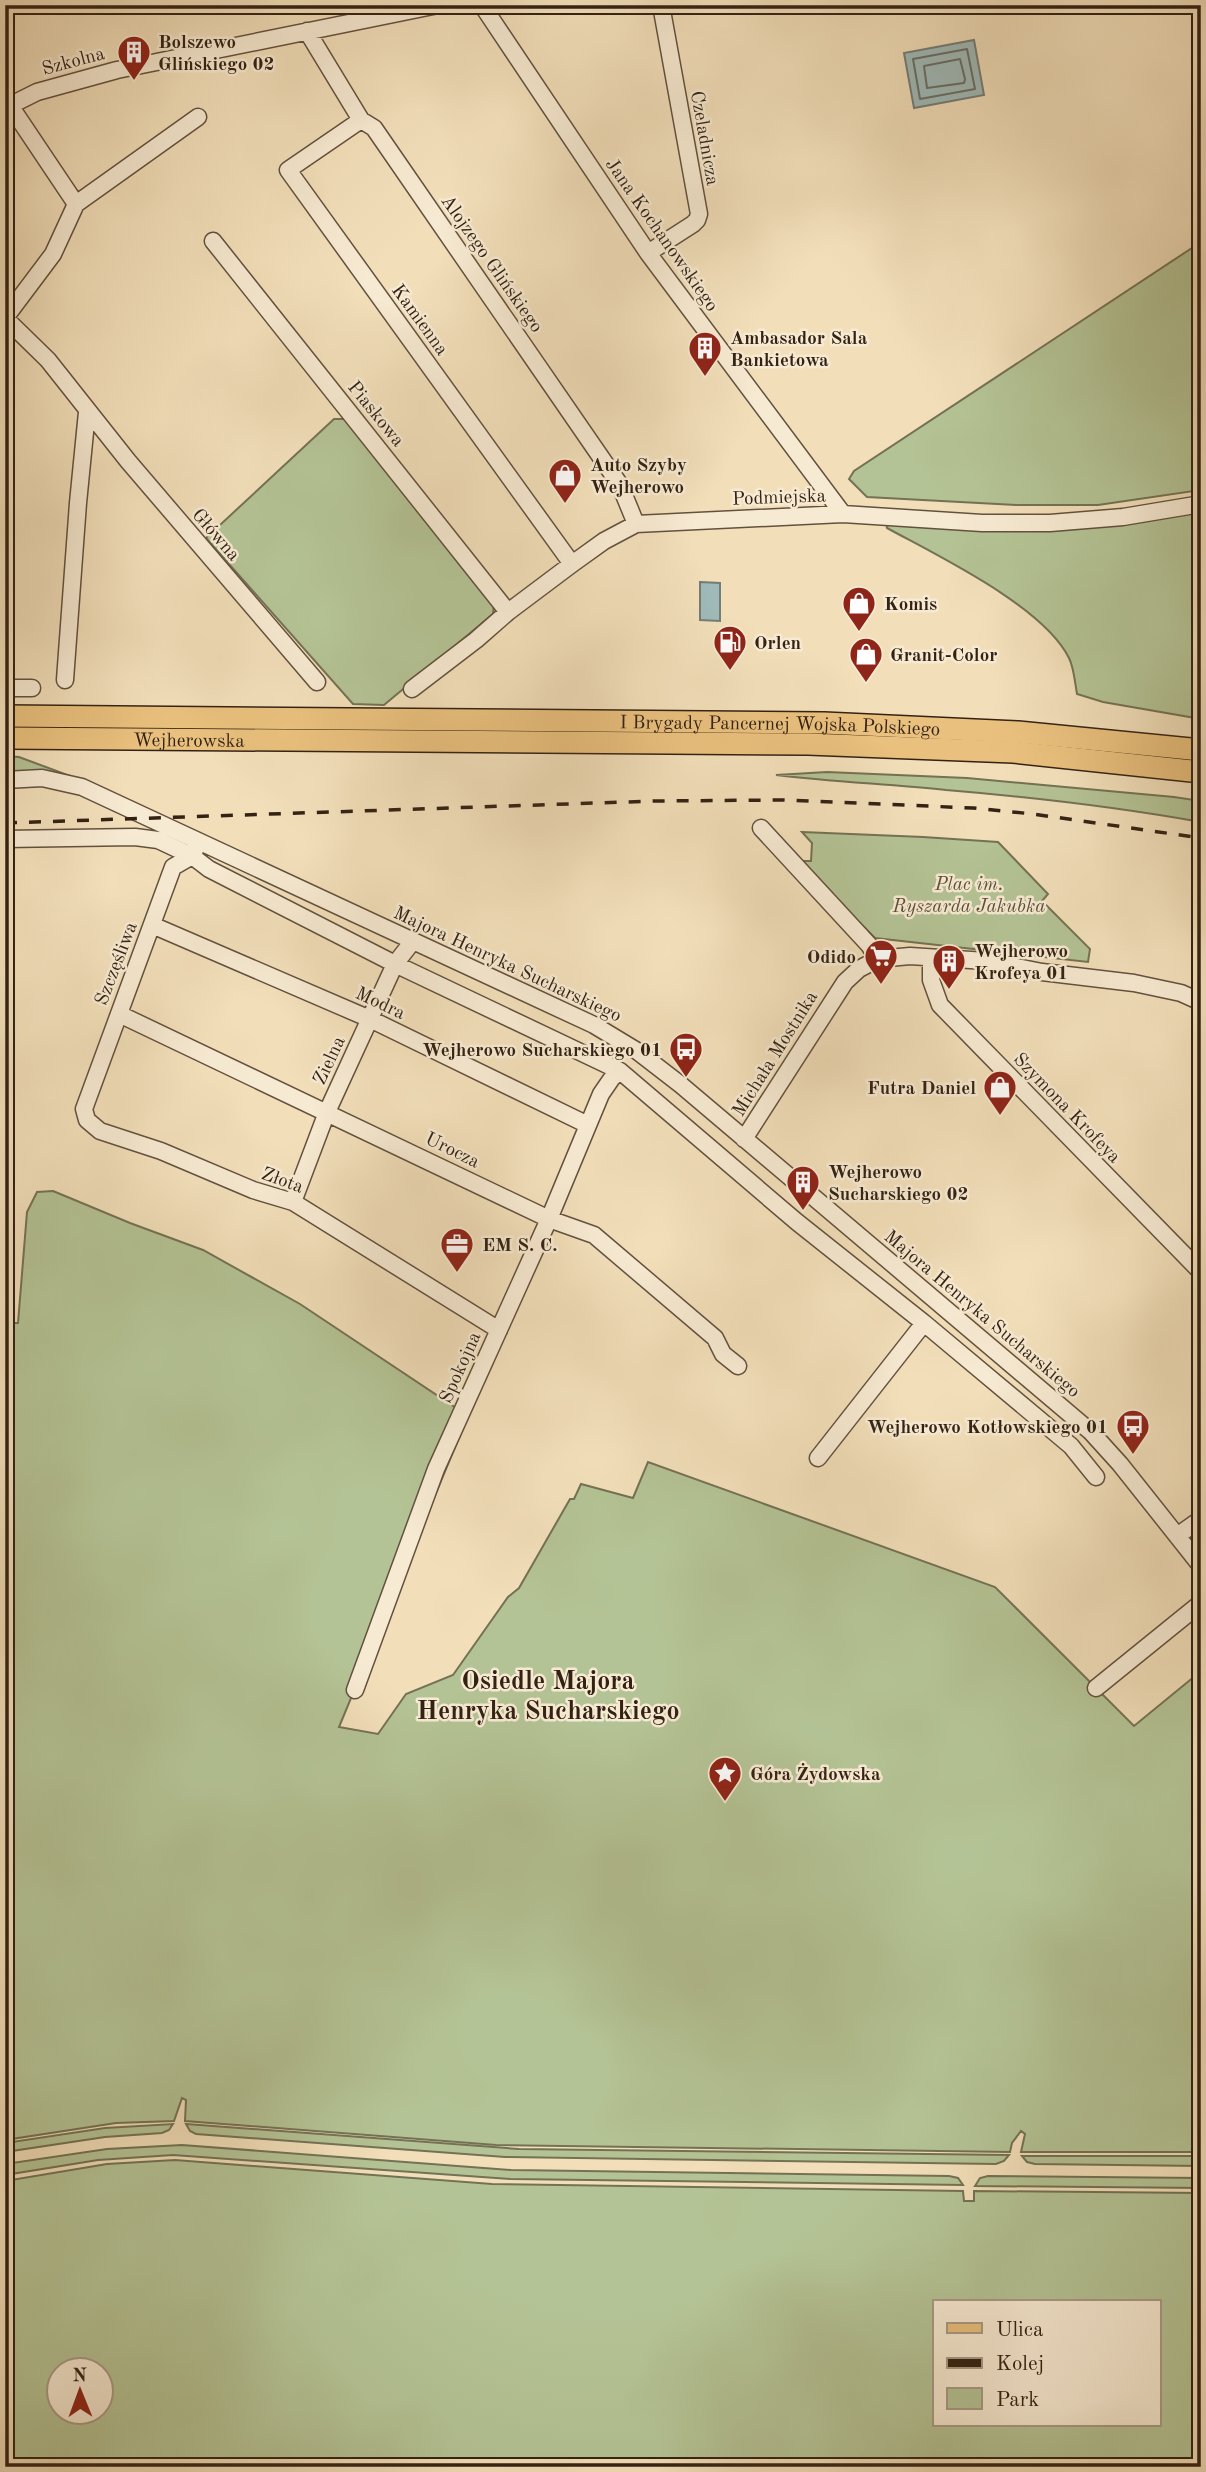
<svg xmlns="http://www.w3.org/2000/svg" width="1206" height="2472" font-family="'Old Standard TT',serif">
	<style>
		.green { fill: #b4c395; stroke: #747254; stroke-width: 2; fill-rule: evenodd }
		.water { fill: #9fbab9; stroke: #747d77; stroke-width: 2 }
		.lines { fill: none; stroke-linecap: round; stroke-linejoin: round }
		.shore { stroke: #696e66; stroke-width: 2 }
		.minor-casing { stroke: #63513e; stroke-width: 19 }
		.major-casing { stroke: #332214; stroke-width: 24 }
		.minor { stroke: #f7ead2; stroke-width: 16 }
		.major { stroke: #e9c07d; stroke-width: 21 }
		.rail { stroke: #332214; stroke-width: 3.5; stroke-dasharray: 12 12; stroke-linecap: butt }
		.labels { text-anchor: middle; stroke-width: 5; stroke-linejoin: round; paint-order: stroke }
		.poi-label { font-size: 19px; font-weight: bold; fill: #332214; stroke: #f7ead2; text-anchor: start }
		.street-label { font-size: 19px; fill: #332214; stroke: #f7ead2 }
		.park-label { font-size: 19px; font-style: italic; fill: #5a523b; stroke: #f7ead2 }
		.district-label { font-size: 26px; font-weight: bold; fill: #332214; stroke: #f7ead2 }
	</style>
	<rect width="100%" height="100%" fill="#f2dfba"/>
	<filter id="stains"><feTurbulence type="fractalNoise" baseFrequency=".00286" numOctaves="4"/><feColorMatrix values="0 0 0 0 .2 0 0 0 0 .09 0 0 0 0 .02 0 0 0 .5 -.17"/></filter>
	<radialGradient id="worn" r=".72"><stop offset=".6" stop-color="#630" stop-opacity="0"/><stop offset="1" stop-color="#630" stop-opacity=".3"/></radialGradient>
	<!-- green -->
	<path class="green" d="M 1201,242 L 1201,490 L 1098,505 L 1016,505 L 867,497 L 849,479 L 854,471 Z
		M 334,419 L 345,419 L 494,604 L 493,614 L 384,705 L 353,704 L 206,538 Z
		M 1201,509 L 1201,719 L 1103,702 L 1077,694 C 1075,683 1074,668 1069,658 C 1043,606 938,556 887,528 L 886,523 Z
		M 5,756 L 19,757 L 70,776 L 39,771 L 5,773 Z
		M 827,772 L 967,778 L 1174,797 L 1201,801 L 1201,822 C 1117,807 1031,797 946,790 C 889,784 833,782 776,775 Z
		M 802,832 L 923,837 L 998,842 L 1048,894 L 1042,901 L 1090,949 L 1088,962 L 875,938 L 802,866 L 804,861 L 811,861 L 812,843 Z
		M 53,1191 L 130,1223 L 203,1250 L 300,1304 L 468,1416 L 339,1727 L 378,1734 L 406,1694 L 453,1675 L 508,1597 L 519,1588 L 570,1499 L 574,1499 L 581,1484 L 633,1498 L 648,1462 L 995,1587 L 1134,1726 L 1201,1671 L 1201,2152 L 1021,2152 L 1025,2134 L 1021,2131 L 1012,2143 L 1010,2152 L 496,2145 L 185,2121 L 186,2100 L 182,2098 L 174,2121 L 116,2123 L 5,2140 L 5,1323 L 18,1323 L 27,1212 L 37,1192 Z
		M 173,2124 L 169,2130 L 162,2133 L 105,2137 L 5,2152 L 5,2143 L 105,2128 Z
		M 186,2124 L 519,2149 L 1009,2155 L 1004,2161 L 996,2164 L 505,2157 L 196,2134 L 190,2131 Z
		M 182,2145 L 511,2170 L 949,2176 L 958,2178 L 963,2185 L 511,2179 L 173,2155 L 98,2160 L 5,2175 L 5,2164 L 107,2149 Z
		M 1022,2156 L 1201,2156 L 1201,2166 L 1035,2164 L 1027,2162 Z
		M 175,2160 L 492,2184 L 963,2191 L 964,2201 L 974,2201 L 974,2191 L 1201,2193 L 1201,2467 L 5,2467 L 5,2181 L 107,2164 ZM 935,2302 L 1159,2302 L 1159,2425 L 935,2425 ZM 60,2370 L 102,2370 L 102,2412 L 60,2412 Z
		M 988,2176 L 1201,2178 L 1201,2188 L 975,2186 L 980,2178 Z"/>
	<!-- water -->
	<path class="water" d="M 974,40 L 984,95 L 914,108 L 904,53 Z
		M 700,582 L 720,583 L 720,621 L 700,620 Z"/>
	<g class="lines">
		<!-- shore -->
		<path class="shore" d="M 967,49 L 975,89 L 920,99 L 913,59 Z
			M 960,59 L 965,79 L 964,83 L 927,88 L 924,66 Z"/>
		<defs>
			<path id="minor" d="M 482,5 L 648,253 L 843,514
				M 307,31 L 361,120 L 374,128 L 620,485 L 636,524
				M 5,104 L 9,104 L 76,204 L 53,254 L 5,318
				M 5,108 L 37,92 L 117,70 L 438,5
				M 361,120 L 288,170 L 572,564
				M 76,204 L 198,117
				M 213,241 L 508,612
				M 648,253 L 693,224 L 697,220 L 699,214 L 661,5
				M 5,318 L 48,360 L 128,461 L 317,682
				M 65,680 L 78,503 L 87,412
				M 5,688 L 32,688
				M 412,689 L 476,640 L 508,612 L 572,564 L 604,541 L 636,524 L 843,514 L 982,523 L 1050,523 L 1123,517 L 1201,504
				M 5,780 L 42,778 L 82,787 L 594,1025 L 637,1051 L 681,1085 L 1091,1432 L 1120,1464 L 1201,1566
				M 761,828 L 869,945 L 878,959
				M 5,839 L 135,837 L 158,840 L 192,856 L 209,869 L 395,964 L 620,1071 L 797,1222 L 924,1323 L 1071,1446 L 1096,1477
				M 195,850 L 192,856 L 173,867 L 84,1109 L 87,1120 L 100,1131 L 161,1151 L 253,1190 L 293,1202 L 499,1330
				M 152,925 L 370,1019 L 588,1125
				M 931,958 L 931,980 L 940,1005 L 1201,1272
				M 119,1014 L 549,1219 L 594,1235 L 715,1338 L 723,1354 L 738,1366
				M 744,1139 L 845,982 L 859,969 L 878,959 L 910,956 L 986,961 L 1042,972 L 1134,983 L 1181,993 L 1201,1002
				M 293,1202 L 327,1112 L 395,964 L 413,941
				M 818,1458 L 924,1323
				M 1177,1536 L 1201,1519
				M 1096,1688 L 1201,1603
				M 355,1690 L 436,1469 L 549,1219 L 601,1094 L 612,1078 L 620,1071"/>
			<g id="major">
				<path id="s1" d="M 5,716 L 824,723 L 1018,732 L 1201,750"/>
				<path id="s2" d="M 5,738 L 808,744 L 1013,752 L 1201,772"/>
			</g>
		</defs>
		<!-- minor casing -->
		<use href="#minor" class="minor-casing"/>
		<!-- major casing -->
		<use href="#major" class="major-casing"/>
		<!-- minor -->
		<use href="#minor" class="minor"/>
		<!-- major -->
		<use href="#major" class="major"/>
		<!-- rail -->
		<path class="rail" d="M 5,823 L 655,801 L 784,800 L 973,808 L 1033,814 L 1201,838"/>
	</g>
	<!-- icons -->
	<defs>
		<symbol id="building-pin" viewBox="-11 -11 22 30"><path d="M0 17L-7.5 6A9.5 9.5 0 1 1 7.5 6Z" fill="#8f2418" stroke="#f7ead2"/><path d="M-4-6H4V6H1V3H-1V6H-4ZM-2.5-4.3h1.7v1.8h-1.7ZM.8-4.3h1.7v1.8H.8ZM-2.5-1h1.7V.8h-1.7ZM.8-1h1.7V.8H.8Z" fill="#fff"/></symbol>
		<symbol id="shop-pin" viewBox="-11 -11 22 30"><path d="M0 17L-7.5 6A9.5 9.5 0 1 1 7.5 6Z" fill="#8f2418" stroke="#f7ead2"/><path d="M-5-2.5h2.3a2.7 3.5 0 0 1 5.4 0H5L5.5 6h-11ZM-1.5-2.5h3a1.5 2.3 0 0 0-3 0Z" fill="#fff"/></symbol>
		<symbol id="fuel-pin" viewBox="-11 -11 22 30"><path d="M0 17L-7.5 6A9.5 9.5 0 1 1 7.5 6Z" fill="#8f2418" stroke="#f7ead2"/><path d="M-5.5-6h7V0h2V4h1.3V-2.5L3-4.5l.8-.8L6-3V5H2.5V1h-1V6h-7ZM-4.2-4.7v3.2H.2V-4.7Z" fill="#fff"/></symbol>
		<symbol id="supermarket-pin" viewBox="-11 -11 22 30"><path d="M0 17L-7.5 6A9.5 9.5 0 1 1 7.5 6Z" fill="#8f2418" stroke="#f7ead2"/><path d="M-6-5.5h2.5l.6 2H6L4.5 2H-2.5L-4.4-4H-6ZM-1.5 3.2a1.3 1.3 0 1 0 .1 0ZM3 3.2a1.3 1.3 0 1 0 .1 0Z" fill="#fff"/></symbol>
		<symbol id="bus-pin" viewBox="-11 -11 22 30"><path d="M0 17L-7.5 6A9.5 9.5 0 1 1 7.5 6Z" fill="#8f2418" stroke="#f7ead2"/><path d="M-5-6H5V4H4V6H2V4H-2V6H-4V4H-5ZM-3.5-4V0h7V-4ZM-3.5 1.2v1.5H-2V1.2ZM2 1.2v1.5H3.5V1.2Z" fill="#fff"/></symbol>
		<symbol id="office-pin" viewBox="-11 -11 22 30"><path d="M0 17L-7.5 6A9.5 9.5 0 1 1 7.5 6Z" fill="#8f2418" stroke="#f7ead2"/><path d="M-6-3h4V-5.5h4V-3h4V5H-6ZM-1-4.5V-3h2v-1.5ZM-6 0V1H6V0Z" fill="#fff"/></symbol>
		<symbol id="sight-pin" viewBox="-11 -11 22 30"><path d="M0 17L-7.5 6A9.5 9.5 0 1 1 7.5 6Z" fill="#8f2418" stroke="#f7ead2"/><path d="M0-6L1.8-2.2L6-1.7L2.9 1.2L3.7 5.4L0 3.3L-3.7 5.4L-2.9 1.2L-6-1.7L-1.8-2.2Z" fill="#fff"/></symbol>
	</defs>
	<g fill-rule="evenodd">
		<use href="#building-pin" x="115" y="33" width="38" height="52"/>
		<use href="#building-pin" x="686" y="329" width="38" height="52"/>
		<use href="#shop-pin" x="546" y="456" width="38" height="52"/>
		<use href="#shop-pin" x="840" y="584" width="38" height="52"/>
		<use href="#fuel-pin" x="711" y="623" width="38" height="52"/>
		<use href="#shop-pin" x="847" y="635" width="38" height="52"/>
		<use href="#supermarket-pin" x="862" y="937" width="38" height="52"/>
		<use href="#building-pin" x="930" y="942" width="38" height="52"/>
		<use href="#bus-pin" x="667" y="1030" width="38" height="52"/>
		<use href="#shop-pin" x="981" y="1068" width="38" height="52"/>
		<use href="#building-pin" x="784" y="1163" width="38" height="52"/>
		<use href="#office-pin" x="438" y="1225" width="38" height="52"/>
		<use href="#bus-pin" x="1114" y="1407" width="38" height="52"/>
		<use href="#sight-pin" x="706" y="1754" width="38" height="52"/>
	</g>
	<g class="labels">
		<!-- poi labels -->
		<g class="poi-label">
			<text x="158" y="48">Bolszewo<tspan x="158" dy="22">Glińskiego 02</tspan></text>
			<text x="730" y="344">Ambasador Sala<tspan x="730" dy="22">Bankietowa</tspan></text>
			<text x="590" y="471">Auto Szyby<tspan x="590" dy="22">Wejherowo</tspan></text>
			<text x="884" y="610">Komis</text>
			<text x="754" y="649">Orlen</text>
			<text x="890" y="661">Granit-Color</text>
			<text x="974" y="957">Wejherowo<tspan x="974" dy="22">Krofeya 01</tspan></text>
			<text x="856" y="963" text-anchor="end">Odido</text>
			<text x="662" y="1056" text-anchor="end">Wejherowo Sucharskiego 01</text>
			<text x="976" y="1094" text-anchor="end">Futra Daniel</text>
			<text x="828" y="1178">Wejherowo<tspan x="828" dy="22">Sucharskiego 02</tspan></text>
			<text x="482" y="1251">EM S. C.</text>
			<text x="1108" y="1433" text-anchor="end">Wejherowo Kotłowskiego 01</text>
			<text x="750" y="1780">Góra Żydowska</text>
		</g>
		<!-- street labels -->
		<g class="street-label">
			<text transform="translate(73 60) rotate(-15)" y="7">Szkolna</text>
			<text transform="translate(706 138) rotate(80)" y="7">Czeladnicza</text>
			<text transform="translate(663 234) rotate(55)" y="7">Jana Kochanowskiego</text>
			<text transform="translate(493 263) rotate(55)" y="7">Alojzego Glińskiego</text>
			<text transform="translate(421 319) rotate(54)" y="7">Kamienna</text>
			<text transform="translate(377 413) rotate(51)" y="7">Piaskowa</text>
			<text transform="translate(779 496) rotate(-2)" y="7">Podmiejska</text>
			<text transform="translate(217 534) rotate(49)" y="7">Główna</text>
			<text dy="7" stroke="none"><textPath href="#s1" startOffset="775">I Brygady Pancernej Wojska Polskiego</textPath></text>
			<text dy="7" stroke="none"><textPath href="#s2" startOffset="184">Wejherowska</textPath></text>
			<text transform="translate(115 963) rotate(-69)" y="7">Szczęśliwa</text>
			<text transform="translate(508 963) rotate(25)" y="7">Majora Henryka Sucharskiego</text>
			<text transform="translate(381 1002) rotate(25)" y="7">Modra</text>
			<text transform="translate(774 1053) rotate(-58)" y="7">Michała Mostnika</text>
			<text transform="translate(328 1060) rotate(-65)" y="7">Zielna</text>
			<text transform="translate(1068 1107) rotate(46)" y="7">Szymona Krofeya</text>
			<text transform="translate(453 1149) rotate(26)" y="7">Urocza</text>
			<text transform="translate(283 1179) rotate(20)" y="7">Złota</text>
			<text transform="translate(983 1313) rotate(40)" y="7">Majora Henryka Sucharskiego</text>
			<text transform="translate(459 1367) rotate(-66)" y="7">Spokojna</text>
		</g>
		<!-- park labels -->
		<g class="park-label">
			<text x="969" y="890">Plac im.<tspan x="969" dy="22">Ryszarda Jakubka</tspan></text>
		</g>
		<!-- district labels -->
		<g class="district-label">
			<text x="548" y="1689">Osiedle Majora<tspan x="548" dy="30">Henryka Sucharskiego</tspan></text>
		</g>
	</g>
	<!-- margin -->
	<rect width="1206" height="2472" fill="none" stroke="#f2dfba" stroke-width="28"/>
	<rect x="7" y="7" width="1192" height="2458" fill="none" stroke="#332214" stroke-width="3.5"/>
	<rect x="14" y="14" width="1178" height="2444" fill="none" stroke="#332214" stroke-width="2"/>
	<!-- legend -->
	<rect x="933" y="2300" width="228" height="126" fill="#f7ead2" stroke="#a99a86" stroke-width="2"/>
	<rect x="947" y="2323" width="35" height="10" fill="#e9c07d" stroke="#a99a86" stroke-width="2"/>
	<text x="996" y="2336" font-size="21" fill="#332214">Ulica</text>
	<rect x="947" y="2358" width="35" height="10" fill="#332214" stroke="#a99a86" stroke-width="2"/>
	<text x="996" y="2370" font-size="21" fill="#332214">Kolej</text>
	<rect x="947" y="2388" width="35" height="21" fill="#b4c395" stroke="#a99a86" stroke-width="2"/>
	<text x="996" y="2406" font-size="21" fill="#332214">Park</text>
	<!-- north arrow -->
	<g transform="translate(80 2391) rotate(359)"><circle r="33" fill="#f7ead2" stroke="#a99a86" stroke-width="2"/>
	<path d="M0-5L12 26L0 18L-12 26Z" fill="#8f2418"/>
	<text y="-10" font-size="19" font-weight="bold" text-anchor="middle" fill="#332214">N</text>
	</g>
	<rect width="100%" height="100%" filter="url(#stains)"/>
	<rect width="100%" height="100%" fill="url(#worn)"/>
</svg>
